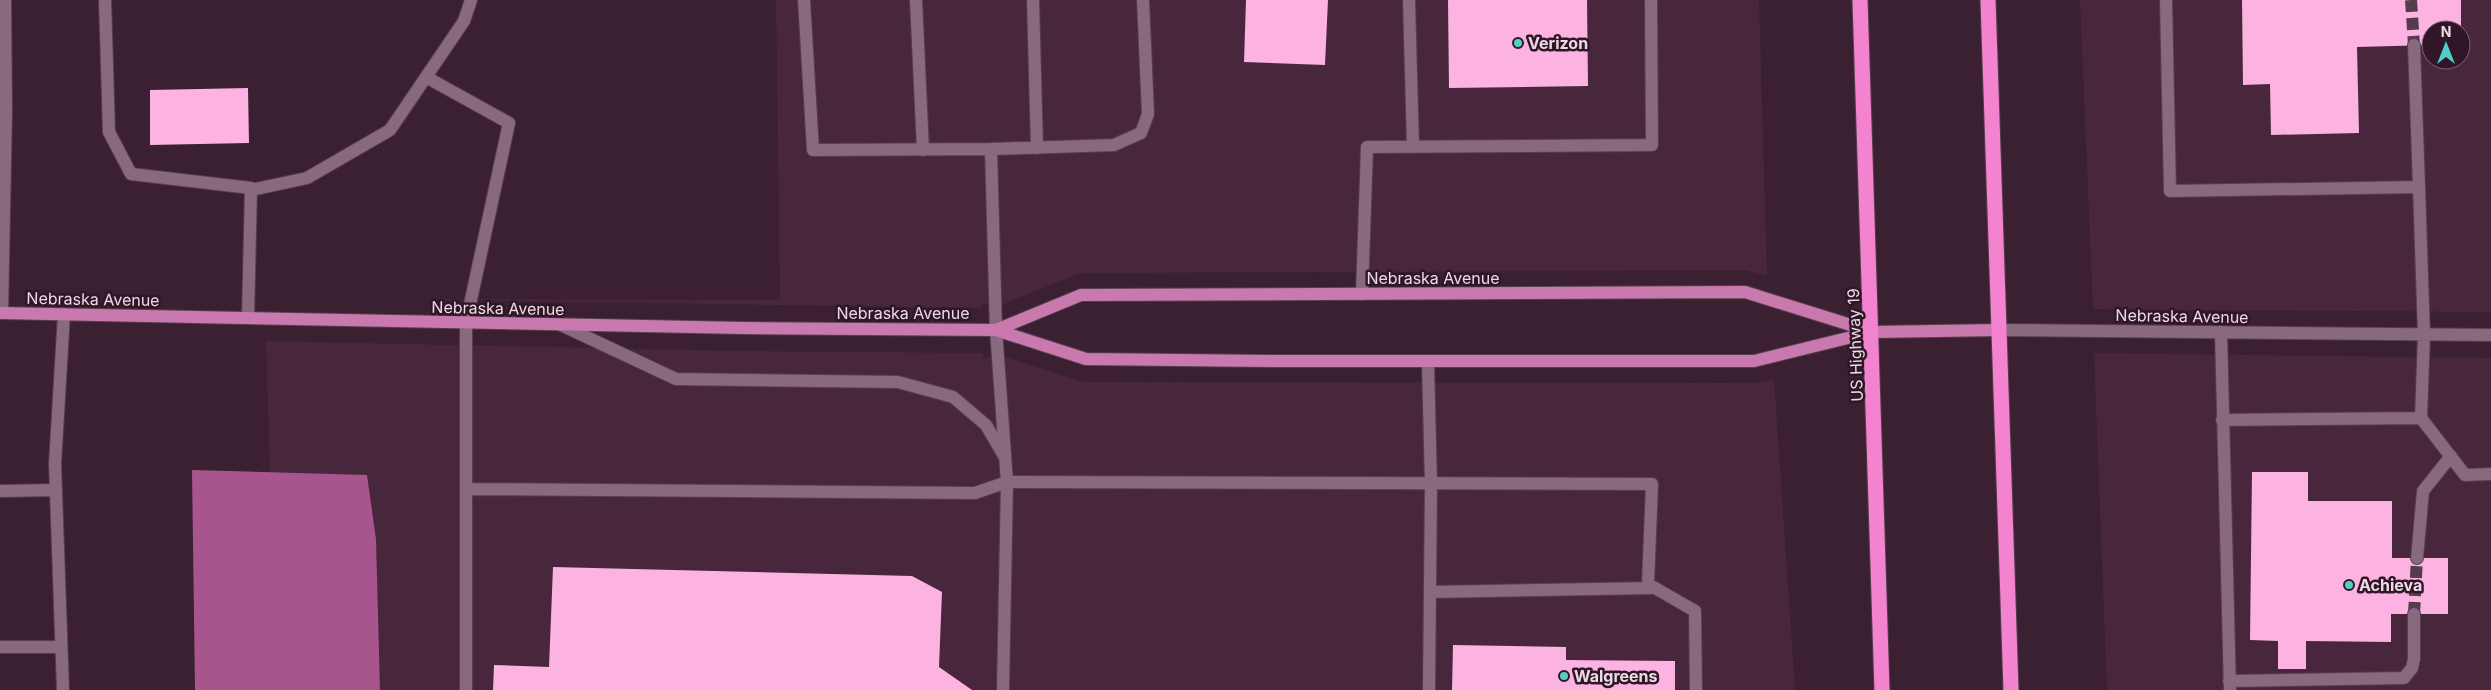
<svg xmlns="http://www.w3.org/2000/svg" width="2491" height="690" font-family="Inter,sans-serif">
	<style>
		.built { fill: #48273d; fill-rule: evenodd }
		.water { fill: #a8558d }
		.building { fill: #fcb3e1 }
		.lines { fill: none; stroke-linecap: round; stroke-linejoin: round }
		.minor-tunnel { stroke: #553c4c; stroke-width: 12; stroke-dasharray: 12 6; stroke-linecap: butt }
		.minor-casing { stroke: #553f4e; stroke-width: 14 }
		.major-casing { stroke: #553f4e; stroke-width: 14 }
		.highway-casing { stroke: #553f4e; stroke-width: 17 }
		.minor { stroke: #89697d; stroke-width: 12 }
		.major { stroke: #c979ae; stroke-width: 12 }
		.highway { stroke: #f383ce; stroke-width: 15 }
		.poi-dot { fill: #54cdc8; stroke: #301627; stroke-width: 2 }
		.labels { text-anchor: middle; stroke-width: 5; stroke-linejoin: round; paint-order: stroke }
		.poi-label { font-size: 16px; font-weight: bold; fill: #eddae5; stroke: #301627; text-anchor: start }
		.street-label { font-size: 16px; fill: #eddae5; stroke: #301627 }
	</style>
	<rect width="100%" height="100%" fill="#3a2031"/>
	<!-- built -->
	<path class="built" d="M 776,0 L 1759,0 L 1767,276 L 1745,270 L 1081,273 L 995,307 L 983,303 L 981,308 L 392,299 L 780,300 Z
		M 2080,0 L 2491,0 L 2491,312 L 2093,309 ZM 2431,30 L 2461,30 L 2461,60 L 2431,60 Z
		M 266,341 L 742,351 L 982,353 L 984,359 L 996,354 L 1083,382 L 1754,383 L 1774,379 L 1795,690 L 380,690 L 376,539 L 367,476 L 270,472 Z
		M 2094,353 L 2491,358 L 2491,690 L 2107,690 Z"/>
	<!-- water -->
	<path class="water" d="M 192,470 L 367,475 L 376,539 L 380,690 L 195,690 Z"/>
	<!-- building -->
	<path class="building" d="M 1246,0 L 1328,0 L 1325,65 L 1244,62 Z
		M 1448,0 L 1587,0 L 1588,86 L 1449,88 Z
		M 2242,0 L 2461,0 L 2461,30 L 2431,30 L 2431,45 L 2357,47 L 2359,133 L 2271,135 L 2270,84 L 2243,85 Z
		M 248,88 L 249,143 L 150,145 L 150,90 Z
		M 2252,472 L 2308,472 L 2308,501 L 2392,501 L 2392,558 L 2448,558 L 2448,614 L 2391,614 L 2391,642 L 2306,641 L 2306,669 L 2278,669 L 2278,641 L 2250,640 Z
		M 553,567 L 912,576 L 942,592 L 939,667 L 972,690 L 493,690 L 494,665 L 549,667 Z
		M 1453,645 L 1566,647 L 1566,660 L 1675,661 L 1675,690 L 1452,690 Z"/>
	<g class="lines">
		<!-- minor-tunnel -->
		<path class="minor-tunnel" d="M 2411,0 L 2414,45
			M 2414,614 L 2417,558"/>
		<defs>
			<path id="minor" d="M 105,0 L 109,132 L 131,174 L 251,188 L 248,318
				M 804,0 L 813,150 L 991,149 L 996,330 L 1007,482 L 1003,690
				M 916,0 L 923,150
				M 1033,0 L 1037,148
				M 1409,0 L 1413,147
				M 2166,0 L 2170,191 L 2419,187 L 2424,335 L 2421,418 L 2465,475 L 2491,474
				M 2414,45 L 2419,187
				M 426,77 L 509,123 L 466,323 L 466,690
				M 991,149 L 1114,145 L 1141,133 L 1148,114 L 1143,0
				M 251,190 L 307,178 L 390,130 L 464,21 L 471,0
				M 1362,294 L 1367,147 L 1652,145 L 1651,0
				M 2,313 L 6,111 L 5,0
				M 561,325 L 676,379 L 898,382 L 953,397 L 986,425 L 1004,456
				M 1999,330 L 2491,335
				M 2221,332 L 2230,690
				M 1428,362 L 1431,485 L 1429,690
				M 2222,420 L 2421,418
				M 466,489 L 975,493 L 1007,482 L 1652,484 L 1648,584 L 1695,611 L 1696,690
				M 0,491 L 56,490
				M 2417,558 L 2423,491 L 2451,456
				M 1430,592 L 1653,588
				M 0,647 L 61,647
				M 2229,681 L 2404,678 L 2412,668 L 2414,659 L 2414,614
				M 63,690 L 55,464 L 64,314"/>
			<path id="major" d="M 0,313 L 742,328 L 996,330 L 1086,359 L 1270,361 L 1754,361 L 1872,332 L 1999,330
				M 996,330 L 1081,295 L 1745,292 L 1870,331"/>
			<path id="highway" d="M 1860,0 L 1882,690
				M 1988,0 L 2011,690"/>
		</defs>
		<!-- minor casing -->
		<use href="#minor" class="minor-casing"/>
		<!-- major casing -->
		<use href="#major" class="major-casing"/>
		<!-- highway casing -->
		<use href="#highway" class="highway-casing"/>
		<!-- minor -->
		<use href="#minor" class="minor"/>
		<!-- major -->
		<use href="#major" class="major"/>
		<!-- highway -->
		<use href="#highway" class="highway"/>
	</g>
	<!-- markers -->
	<g class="poi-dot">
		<circle cx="1518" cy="43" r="5"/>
		<circle cx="2349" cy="585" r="5"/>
		<circle cx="1564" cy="676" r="5"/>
	</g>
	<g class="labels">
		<!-- poi labels -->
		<g class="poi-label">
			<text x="1528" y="49">Verizon</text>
			<text x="2359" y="591">Achieva</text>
			<text x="1574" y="682">Walgreens</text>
		</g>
		<!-- street labels -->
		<g class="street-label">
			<text x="1433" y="284">Nebraska Avenue</text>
			<text transform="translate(93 299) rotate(1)" y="6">Nebraska Avenue</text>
			<text transform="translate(498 308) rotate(1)" y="6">Nebraska Avenue</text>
			<text x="903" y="319">Nebraska Avenue</text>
			<text transform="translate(2182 316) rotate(1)" y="6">Nebraska Avenue</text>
			<text transform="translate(1855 345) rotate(-92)" y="6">US Highway 19</text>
		</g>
	</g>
	<!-- north arrow -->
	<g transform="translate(2446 45)"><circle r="24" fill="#301627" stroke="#7c6473"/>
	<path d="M0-4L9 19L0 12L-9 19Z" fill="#54cdc8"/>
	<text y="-8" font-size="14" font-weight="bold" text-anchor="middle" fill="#eddae5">N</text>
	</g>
</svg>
